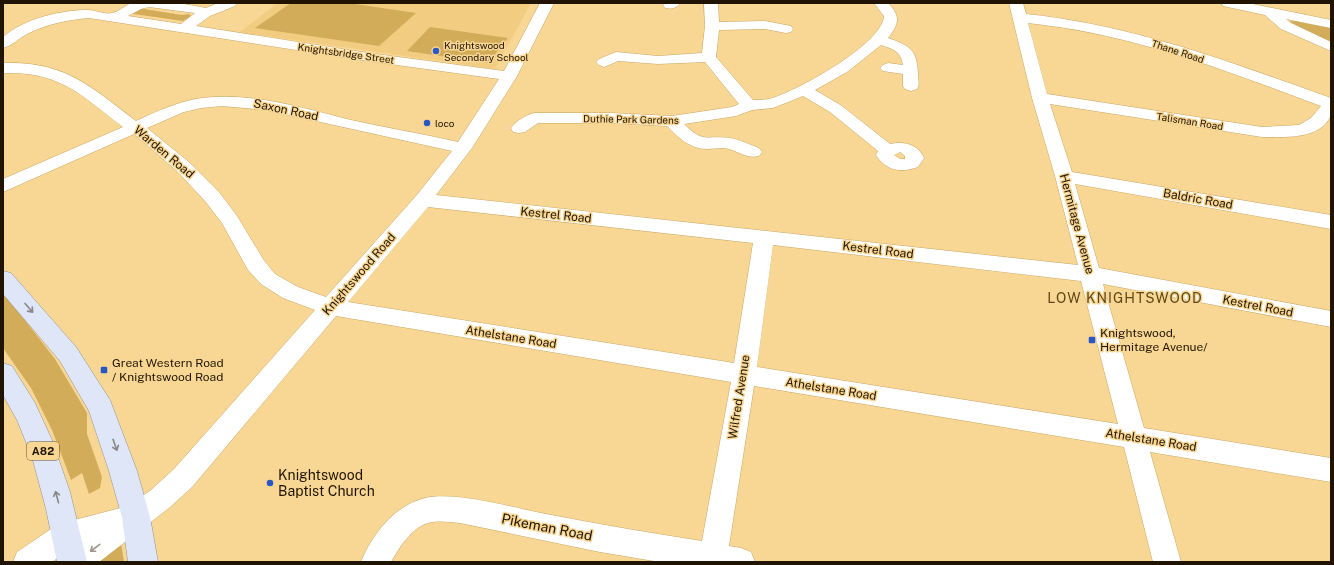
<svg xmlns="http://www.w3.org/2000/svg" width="1334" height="565" font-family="'Public Sans',sans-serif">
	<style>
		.built { fill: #f1cc81 }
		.green { fill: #d3ac59 }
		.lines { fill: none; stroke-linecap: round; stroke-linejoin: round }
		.minor-casing { stroke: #c8a766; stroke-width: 1 }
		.major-casing { stroke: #8d929d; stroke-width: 1 }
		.minor { fill: #fff; fill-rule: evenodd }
		.major { fill: #dee6f7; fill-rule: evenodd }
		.oneway { stroke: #888 }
		.oneway2 { stroke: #9b958c }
		.poi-dot { fill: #2957c5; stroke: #f8d694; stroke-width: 1.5 }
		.labels { text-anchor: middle; stroke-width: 3; stroke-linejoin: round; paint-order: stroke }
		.far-poi-label { font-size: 10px; fill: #201400; stroke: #f8d694; text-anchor: start }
		.far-street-label { font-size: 10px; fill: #201400; stroke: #f8d694 }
		.shield { fill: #f8d694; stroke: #614e2c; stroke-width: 1 }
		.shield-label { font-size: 11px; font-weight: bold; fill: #201400 }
		.street-label { font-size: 12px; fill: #201400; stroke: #f8d694 }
		.poi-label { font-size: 12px; fill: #201400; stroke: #f8d694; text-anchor: start }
		.quarter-label { font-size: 14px; letter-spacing: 1px; fill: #5f4815; stroke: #f8d694 }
		.near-poi-label { font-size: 14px; fill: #201400; stroke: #f8d694; text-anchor: start }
		.near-street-label { font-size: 14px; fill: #201400; stroke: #f8d694 }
	</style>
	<rect width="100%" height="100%" fill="#f8d694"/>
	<!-- built -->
	<path class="built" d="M 278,3 L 531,3 L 495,69 L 240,32 Z"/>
	<!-- green -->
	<path class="green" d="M 291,3 L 348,3 L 416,13 L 379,46 L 255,28 Z
		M 144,7 L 144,9 L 182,15 L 189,14 L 191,16 L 183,21 L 127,13 Z
		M 1294,21 L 1331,28 L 1331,42 L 1288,22 Z
		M 430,27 L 508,38 L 488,63 L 407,51 Z
		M 3,292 L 55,359 L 87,413 L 87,434 L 102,477 L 100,488 L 89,494 L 82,473 L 71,480 L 52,430 L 31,388 L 3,348 Z
		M 121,543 L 124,562 L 96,562 Z"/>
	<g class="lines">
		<defs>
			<path id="minor" d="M 131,3 L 179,3 L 206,8 L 218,3 L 237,3 L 235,6 L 210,16 L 196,26 L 368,53 L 504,71 L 540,3 L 554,3 L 517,76 L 472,148 L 436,195 L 1078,265 L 1055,176 L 1032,98 L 1009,3 L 1023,3 L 1026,14 C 1133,25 1230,62 1331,98 C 1331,104 1333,112 1330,117 C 1319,140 1283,137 1262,137 L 1050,104 L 1072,172 L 1331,215 L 1331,229 L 1075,184 L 1099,268 L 1331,311 L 1331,327 L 1103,284 L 1144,428 L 1331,458 L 1331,482 L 1150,452 L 1181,562 L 1153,562 L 1124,447 L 754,386 L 729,546 L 741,548 L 751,552 L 755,562 L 660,562 L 600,552 L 460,523 C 450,522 438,520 428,523 C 411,528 399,548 391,562 L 361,562 C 373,533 394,506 425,498 C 455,491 514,508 546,514 C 597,524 650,533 702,541 L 731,382 L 336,316 L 192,487 L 169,508 L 99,562 L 62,562 L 66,552 L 52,562 L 13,562 L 17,552 L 57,525 L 67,522 L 128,506 L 151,490 L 174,469 L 315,310 L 283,298 L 261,284 L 248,270 L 222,223 L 205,201 L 177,171 L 134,134 L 3,192 L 3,179 L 123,127 C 81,95 60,71 3,73 L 3,63 C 65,61 90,86 136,121 C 158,111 179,101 202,98 C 253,92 302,108 351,120 C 387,128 423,134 458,142 L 499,79 L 368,61 L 89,18 C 67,20 47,24 27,34 C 19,38 12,46 3,48 L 3,37 C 24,19 60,10 88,10 C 95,10 105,15 112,13 C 118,12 125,6 131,3 ZM 149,7 L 195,13 L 181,24 L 128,16 L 141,9 ZM 1028,23 C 1133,34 1224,70 1321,106 L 1311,118 L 1299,125 L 1262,127 L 1047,94 ZM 222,106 L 266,110 L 452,151 L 416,196 L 326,297 L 298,287 L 275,274 L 263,259 L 237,216 L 219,192 L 190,163 L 147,128 L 184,112 L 201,108 ZM 428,207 L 753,243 L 734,363 L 348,302 ZM 773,245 L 1081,281 L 1118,424 L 757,367 Z
				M 665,3 L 680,3 C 676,9 671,9 665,8 L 663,5 Z
				M 704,3 L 718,3 L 719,22 L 765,21 L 791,26 L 793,29 L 791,32 L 786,33 L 765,29 L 719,30 L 716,57 L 753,100 C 758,100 764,100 769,99 C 794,93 883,44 884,16 L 874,3 L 888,3 C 901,16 899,24 888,38 C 910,46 917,49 918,74 C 918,80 920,85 917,89 L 911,91 L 905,89 L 903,86 L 903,74 L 883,71 L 880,68 L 883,65 L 888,63 L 903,65 C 901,51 893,49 881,45 L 847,72 L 815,90 L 842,106 L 890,144 C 904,141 918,144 924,158 L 918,167 C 901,173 886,171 876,155 L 878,151 L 830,112 L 803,96 L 773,108 L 752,110 L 736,116 L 684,124 C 704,144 707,135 729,138 C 739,139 750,145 759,148 L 762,152 L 759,156 C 748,159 739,152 729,149 C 722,147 714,149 707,149 C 690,149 678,137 667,126 L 611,123 L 538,123 L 525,132 L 519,133 L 513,132 L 511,128 C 516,121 526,115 534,113 L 611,113 L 672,116 L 732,107 L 739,104 L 705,62 L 658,64 L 618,61 L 604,67 L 599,65 L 596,62 L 599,59 L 616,52 L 658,56 L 702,53 L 705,26 ZM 900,152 L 905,156 L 905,159 L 900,159 L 894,155 Z
				M 1221,3 L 1248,3 L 1331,20 L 1331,28 L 1286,19 L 1291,23 L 1331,42 L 1331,51 L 1281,29 L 1265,15 L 1223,6 Z"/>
			<path id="major" d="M 3,271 L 11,273 L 76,347 L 110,400 L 137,471 L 150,517 L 158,562 L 128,562 L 122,517 L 109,471 L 89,411 L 60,361 L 3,294 Z
				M 3,363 L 12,366 L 35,403 L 52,440 L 70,492 L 87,562 L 57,562 L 46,509 L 32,457 L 17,420 L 3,395 Z"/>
		</defs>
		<!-- minor casing -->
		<use href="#minor" class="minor-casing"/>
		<!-- major casing -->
		<use href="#major" class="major-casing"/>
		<!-- minor -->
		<use href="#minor" class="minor"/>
		<!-- major -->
		<use href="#major" class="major"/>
	</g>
	<!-- one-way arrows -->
	<defs><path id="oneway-shaft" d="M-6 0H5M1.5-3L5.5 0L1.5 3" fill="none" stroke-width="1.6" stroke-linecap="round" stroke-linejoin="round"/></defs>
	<g class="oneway">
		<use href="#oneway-shaft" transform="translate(29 308) rotate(49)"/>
		<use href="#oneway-shaft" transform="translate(115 445) rotate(71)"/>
		<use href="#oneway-shaft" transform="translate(57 497) rotate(-105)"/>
	</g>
	<use class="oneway2" href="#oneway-shaft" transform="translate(95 548) rotate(143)"/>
	<!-- markers -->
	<g class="poi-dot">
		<circle cx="436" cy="51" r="4"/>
		<circle cx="427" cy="123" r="4"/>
		<rect x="1088" y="336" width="8" height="8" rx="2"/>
		<rect x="100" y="366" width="8" height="8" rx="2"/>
		<circle cx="270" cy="483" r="4"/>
	</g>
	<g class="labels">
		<!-- far-poi labels -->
		<g class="far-poi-label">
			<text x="444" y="49">Knightswood<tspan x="444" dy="12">Secondary School</tspan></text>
			<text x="435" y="127">loco</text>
		</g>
		<!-- far-street labels -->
		<g class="far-street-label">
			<text transform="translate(1178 51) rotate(18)" y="4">Thane Road</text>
			<text transform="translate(346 53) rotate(8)" y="4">Knightsbridge Street</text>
			<text transform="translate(631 119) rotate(1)" y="4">Duthie Park Gardens</text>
			<text transform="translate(1190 121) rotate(9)" y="4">Talisman Road</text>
		</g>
		<!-- shield labels -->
		<rect class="shield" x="27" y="442" width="32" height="18" rx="3"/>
		<g class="shield-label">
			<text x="43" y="455">A82</text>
		</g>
		<!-- street labels -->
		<g class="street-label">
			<text transform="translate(286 110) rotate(12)" y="4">Saxon Road</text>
			<text transform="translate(164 152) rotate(40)" y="4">Warden Road</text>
			<text transform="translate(1198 199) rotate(10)" y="4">Baldric Road</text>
			<text transform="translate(556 215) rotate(6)" y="4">Kestrel Road</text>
			<text transform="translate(1077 224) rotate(75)" y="4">Hermitage Avenue</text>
			<text transform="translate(878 250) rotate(7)" y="4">Kestrel Road</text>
			<text transform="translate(359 274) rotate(-49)" y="4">Knightswood Road</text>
			<text transform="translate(1258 306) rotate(11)" y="4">Kestrel Road</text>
			<text transform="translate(511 337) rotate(9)" y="4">Athelstane Road</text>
			<text transform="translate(831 389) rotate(9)" y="4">Athelstane Road</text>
			<text transform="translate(739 397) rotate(-81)" y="4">Wilfred Avenue</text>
			<text transform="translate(1151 440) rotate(9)" y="4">Athelstane Road</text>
		</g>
		<!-- poi labels -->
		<g class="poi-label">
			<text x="1100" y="337">Knightswood,<tspan x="1100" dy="14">Hermitage Avenue/</tspan></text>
			<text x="112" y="367">Great Western Road<tspan x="112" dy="14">/ Knightswood Road</tspan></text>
		</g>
		<!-- quarter labels -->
		<g class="quarter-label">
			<text x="1125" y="303">LOW KNIGHTSWOOD</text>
		</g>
		<!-- near-poi labels -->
		<g class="near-poi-label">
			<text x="278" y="480">Knightswood<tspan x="278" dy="16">Baptist Church</tspan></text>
		</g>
		<!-- near-street labels -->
		<g class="near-street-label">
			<text transform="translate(547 527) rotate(11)" y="5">Pikeman Road</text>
		</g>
	</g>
	<!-- border -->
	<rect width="1334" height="565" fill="none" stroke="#201400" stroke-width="8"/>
</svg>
